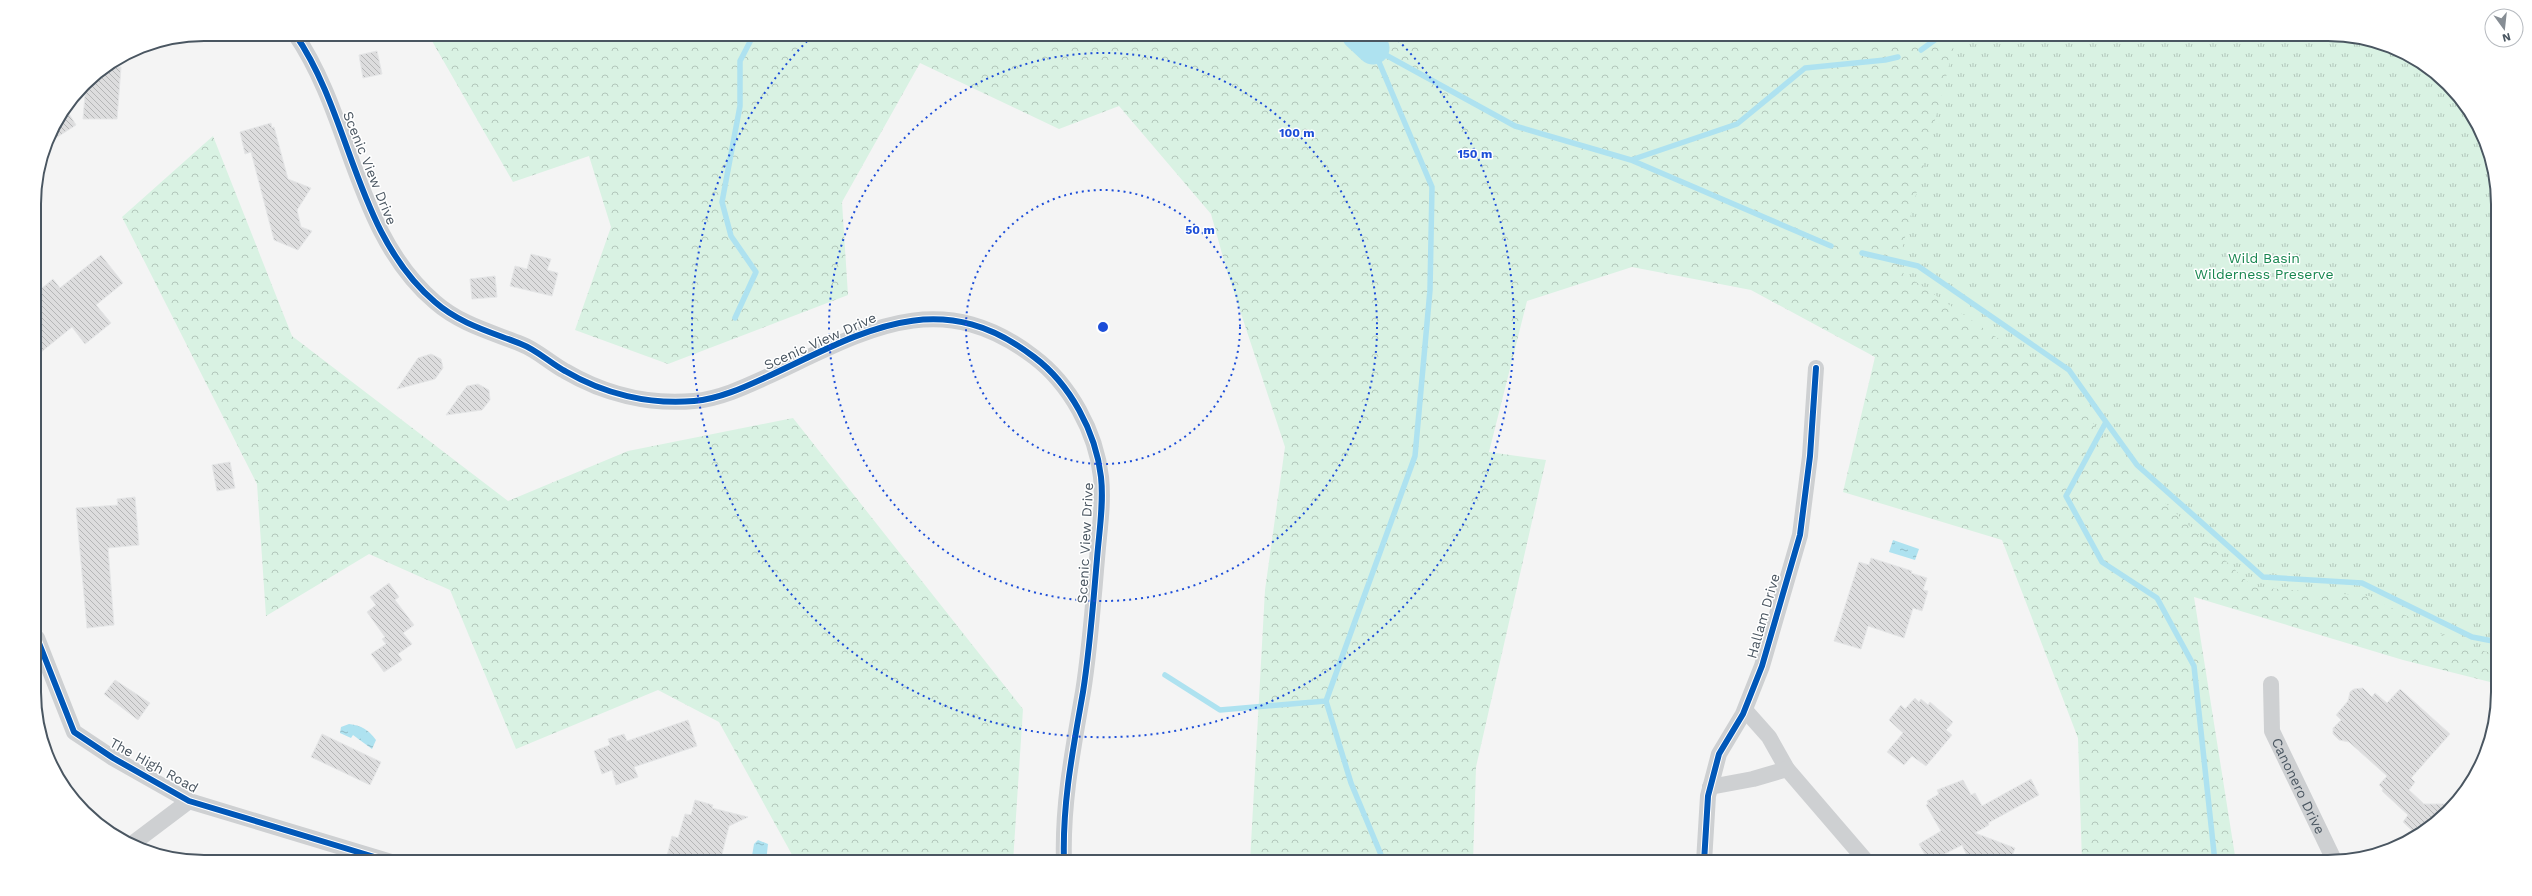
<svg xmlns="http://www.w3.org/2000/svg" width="2532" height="896" font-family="'Work Sans',sans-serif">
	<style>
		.forest { fill: url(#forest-crowns) }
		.park { fill: url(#park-tufts) }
		.water { fill: url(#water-ripples) }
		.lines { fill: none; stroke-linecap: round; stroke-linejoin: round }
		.stream { stroke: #aee2f0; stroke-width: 5.5 }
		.river { stroke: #aee2f0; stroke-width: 33 }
		.building { fill: url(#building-back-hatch); stroke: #e5e6e7 }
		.minor { stroke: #ced0d2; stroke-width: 16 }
		.cycleway-casing { stroke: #fff; stroke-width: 8 }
		.cycleway { stroke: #0057b8; stroke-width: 6 }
		.ring { fill: none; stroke: #1d4ed8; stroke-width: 2; stroke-dasharray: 2 4 }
		.labels { text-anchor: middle; stroke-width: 3; stroke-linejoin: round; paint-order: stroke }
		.street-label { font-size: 14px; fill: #4a5661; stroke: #fff }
		.park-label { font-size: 14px; fill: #17864f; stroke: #fff }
		.rim { fill: none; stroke: #4a5661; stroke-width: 2 }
		.centre { fill: #1d4ed8; stroke: #fff; stroke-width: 2 }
		.ring-label { font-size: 12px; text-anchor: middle; font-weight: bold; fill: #1d4ed8; stroke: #fff; stroke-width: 3; stroke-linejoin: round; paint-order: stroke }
	</style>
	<defs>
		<pattern id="forest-crowns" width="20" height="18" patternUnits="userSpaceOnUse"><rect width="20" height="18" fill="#d9f2e3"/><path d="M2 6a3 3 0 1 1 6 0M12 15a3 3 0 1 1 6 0" fill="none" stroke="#b2c7bb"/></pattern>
		<pattern id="park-tufts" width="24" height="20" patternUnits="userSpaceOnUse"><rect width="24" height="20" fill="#d9f2e3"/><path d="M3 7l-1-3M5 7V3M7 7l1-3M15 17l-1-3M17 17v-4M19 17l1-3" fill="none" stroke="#b2c7bb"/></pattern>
		<pattern id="water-ripples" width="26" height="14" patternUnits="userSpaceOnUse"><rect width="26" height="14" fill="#aee2f0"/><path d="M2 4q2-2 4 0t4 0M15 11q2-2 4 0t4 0" fill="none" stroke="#90bac6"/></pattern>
		<pattern id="building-back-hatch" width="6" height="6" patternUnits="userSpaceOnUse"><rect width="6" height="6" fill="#ddddde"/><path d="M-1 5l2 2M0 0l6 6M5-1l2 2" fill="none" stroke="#b5b6b7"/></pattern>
	</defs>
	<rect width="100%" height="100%" fill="#f4f4f4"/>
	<!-- forest -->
	<path class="forest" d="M 428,34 L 2328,34 L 2383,43 L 2422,62 L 2456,92 L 2481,129 L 2497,181 L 2498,684 L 2403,660 L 2194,597 L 2236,862 L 2082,862 L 2078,738 L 2002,540 L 1843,492 L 1875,357 L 1751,290 L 1632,267 L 1527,301 L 1489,452 L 1546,460 L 1476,767 L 1473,862 L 1250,862 L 1265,590 L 1285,447 L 1226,268 L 1211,214 L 1119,106 L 1059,129 L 920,63 L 842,202 L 848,295 L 668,364 L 575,330 L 611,227 L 589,156 L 513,182 Z
		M 213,136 L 292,336 L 508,501 L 628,451 L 793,418 L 1023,709 L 1013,862 L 796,862 L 719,722 L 658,690 L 516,749 L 450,590 L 369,554 L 266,616 L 257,484 L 122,217 Z"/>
	<!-- park -->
	<path class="park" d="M 1957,34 L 2328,34 L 2383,43 L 2422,62 L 2456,92 L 2481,129 L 2497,181 L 2498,654 L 2468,648 L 2369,596 L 2253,587 L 2132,471 L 2056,378 L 1897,269 Z"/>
	<!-- water -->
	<path class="water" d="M 1893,540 L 1919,549 L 1915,560 L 1889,552 Z
		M 349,724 C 362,726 368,729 376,740 L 372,749 L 353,735 L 351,738 L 340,733 L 341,727 Z
		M 758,840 L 768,844 L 766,862 L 751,862 L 754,844 Z"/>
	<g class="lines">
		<!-- stream -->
		<path class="stream" d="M 1373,48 L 1432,187 L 1430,290 L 1415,456 L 1326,701 L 1351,783 L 1384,862
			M 1373,48 L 1515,126 L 1631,160 L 1831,246
			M 1921,50 L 1943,34
			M 1631,160 L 1737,124 L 1805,68 L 1885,60 L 1898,57
			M 1862,253 L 1918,266 L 2069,370 L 2106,422 L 2066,496 L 2102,562 L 2157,598 L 2194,666 L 2215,862
			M 735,318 L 756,272 L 731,236 L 722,202 L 740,106 L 740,61 L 754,34
			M 2106,422 L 2137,465 L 2263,577 L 2362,583 L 2472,637 L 2498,642
			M 1165,675 L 1220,710 L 1326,701"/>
		<!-- river -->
		<path class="river" d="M 1358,34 L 1373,48"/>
	</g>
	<!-- building -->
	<path class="building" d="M 377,51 L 382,74 L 363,78 L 359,55 Z
		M 116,61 L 116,67 L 121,67 L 117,119 L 83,119 L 86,83 L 92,76 Z
		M 66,109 L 76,125 L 48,143 L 52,128 Z
		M 271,123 L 272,128 L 274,127 L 288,179 L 311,188 L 297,210 L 301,227 L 312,231 L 298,250 L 274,240 L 251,152 L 245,154 L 240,132 Z
		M 531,254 L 551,259 L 547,270 L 558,273 L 552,296 L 510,286 L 515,266 L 527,269 Z
		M 101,255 L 123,283 L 96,305 L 111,323 L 85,344 L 72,327 L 35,357 L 35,294 L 53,279 L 60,288 Z
		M 495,276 L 497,297 L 472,299 L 470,279 Z
		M 431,354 L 441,359 L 443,368 L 435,379 L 397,389 L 418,358 Z
		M 478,384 L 489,390 L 490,400 L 482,410 L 446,415 L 467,386 Z
		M 230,462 L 235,488 L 217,491 L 212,465 Z
		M 135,497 L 139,545 L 108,548 L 114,625 L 87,628 L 76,508 L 118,505 L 117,499 Z
		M 1871,558 L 1912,571 L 1911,573 L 1927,578 L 1923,590 L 1928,591 L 1922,611 L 1913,608 L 1904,638 L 1868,626 L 1861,649 L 1834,641 L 1859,562 L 1869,565 Z
		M 389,583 L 399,597 L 395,600 L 414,625 L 403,633 L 412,644 L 398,654 L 402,660 L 384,672 L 371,654 L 386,644 L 382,639 L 385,637 L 367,612 L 376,605 L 370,597 Z
		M 115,680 L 150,703 L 138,720 L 104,694 Z
		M 2363,688 L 2372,697 L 2375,693 L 2387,703 L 2400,689 L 2450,734 L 2411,778 L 2415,782 L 2409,790 L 2424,804 L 2453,804 L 2431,827 L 2417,835 L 2403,822 L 2408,815 L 2382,791 L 2383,789 L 2379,785 L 2387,776 L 2349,742 L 2339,740 L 2333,734 L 2333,728 L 2341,720 L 2336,715 L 2348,701 L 2350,692 L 2354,689 Z
		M 1915,698 L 1919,702 L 1921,699 L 1928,705 L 1930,702 L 1953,722 L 1946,730 L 1952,735 L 1926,766 L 1912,756 L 1904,765 L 1887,752 L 1903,733 L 1889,720 L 1901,705 L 1905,709 Z
		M 688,720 L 697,746 L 634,767 L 638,777 L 616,785 L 612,770 L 602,774 L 594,751 L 610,745 L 608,739 L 624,734 L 627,741 Z
		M 322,734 L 381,762 L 370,785 L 311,757 Z
		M 2031,779 L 2039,795 L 1988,823 L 1989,825 L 1975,833 L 2015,848 L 2010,862 L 1970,862 L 1962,845 L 1929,862 L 1919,844 L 1941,831 L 1926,805 L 1928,804 L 1927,801 L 1939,794 L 1937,790 L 1963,780 L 1971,795 L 1975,793 L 1982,806 Z
		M 695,800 L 713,805 L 712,808 L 748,817 L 729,826 L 720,862 L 675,862 L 666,860 L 672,836 L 678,838 L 685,814 L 691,815 Z"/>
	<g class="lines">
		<!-- minor -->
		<g class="minor">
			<path d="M 295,34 C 352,117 355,234 435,302 C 460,324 491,332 521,344 C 537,350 550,363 565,371 C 604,394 649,405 694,401 C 720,399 747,386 771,375 C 863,332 939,284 1034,357 C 1070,384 1096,432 1101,477 C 1104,504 1099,532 1097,559 C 1093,604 1090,648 1083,692 C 1073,749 1062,804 1064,862"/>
			<path d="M 37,638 L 74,732 L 113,758 L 189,801 L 391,862"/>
			<path id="s1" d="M 2271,684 L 2272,731 L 2335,862"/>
			<path d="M 1745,710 L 1769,737 L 1787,769 L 1867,862"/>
			<path d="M 1710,787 L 1753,779 L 1787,769"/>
			<path d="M 132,844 L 189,801"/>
			<path d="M 1704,862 L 1708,796 L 1719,754 L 1743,714 L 1762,666 L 1800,535 L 1810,456 L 1816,368"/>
		</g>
		<defs>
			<path id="cycleway" d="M 295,34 C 352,117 355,234 435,302 C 460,324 491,332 521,344 C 537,350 550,363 565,371 C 604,394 649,405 694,401 C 720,399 747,386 771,375 C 863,332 939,284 1034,357 C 1070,384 1096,432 1101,477 C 1104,504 1099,532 1097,559 C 1093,604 1090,648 1083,692 C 1073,749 1062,804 1064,862
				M 37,638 L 74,732 L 113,758 L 189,801 L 391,862
				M 1704,862 L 1708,796 L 1719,754 L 1743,714 L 1762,666 L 1800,535 L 1810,456 L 1816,368"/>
		</defs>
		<!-- cycleway casing -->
		<use href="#cycleway" class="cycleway-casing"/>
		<!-- cycleway -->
		<use href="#cycleway" class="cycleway"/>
	</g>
	<!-- distance rings -->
	<g class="ring">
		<circle cx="1103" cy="327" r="137"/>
		<circle cx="1103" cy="327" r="274"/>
		<path d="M1394 36A411 411 0 1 1 812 36"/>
	</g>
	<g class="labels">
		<!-- street labels -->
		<g class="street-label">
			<text transform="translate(370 168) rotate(68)" y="5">Scenic View Drive</text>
			<text transform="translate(820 341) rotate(-24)" y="5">Scenic View Drive</text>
			<text transform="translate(1085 543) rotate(-87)" y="5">Scenic View Drive</text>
			<text transform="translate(1763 616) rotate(-74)" y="5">Hallam Drive</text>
			<text transform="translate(154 765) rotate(29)" y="5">The High Road</text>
			<text dy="5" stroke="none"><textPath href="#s1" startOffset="108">Canonero Drive</textPath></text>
		</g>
		<!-- park labels -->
		<g class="park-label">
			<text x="2264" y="263">Wild Basin<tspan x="2264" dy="16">Wilderness Preserve</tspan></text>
		</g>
	</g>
	<!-- crop -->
	<path d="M0 0H2532V896H0ZM204 41H2328A163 163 0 0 1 2491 204V692A163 163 0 0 1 2328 855H204A163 163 0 0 1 41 692V204A163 163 0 0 1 204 41Z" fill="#fff" fill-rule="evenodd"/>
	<path class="rim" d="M204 41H2328A163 163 0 0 1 2491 204V692A163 163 0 0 1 2328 855H204A163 163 0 0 1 41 692V204A163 163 0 0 1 204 41Z"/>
	<circle cx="1103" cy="327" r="6" class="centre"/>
	<g class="ring-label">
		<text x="1297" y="137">100 m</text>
		<text x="1475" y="158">150 m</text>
		<text x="1200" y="234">50 m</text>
	</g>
	<!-- north arrow -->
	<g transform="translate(2504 28) rotate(165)"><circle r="19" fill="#ffffff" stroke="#b7bbc0"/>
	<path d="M0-3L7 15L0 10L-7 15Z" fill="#868d94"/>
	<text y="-6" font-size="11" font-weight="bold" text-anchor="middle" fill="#4a5661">N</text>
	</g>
</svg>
